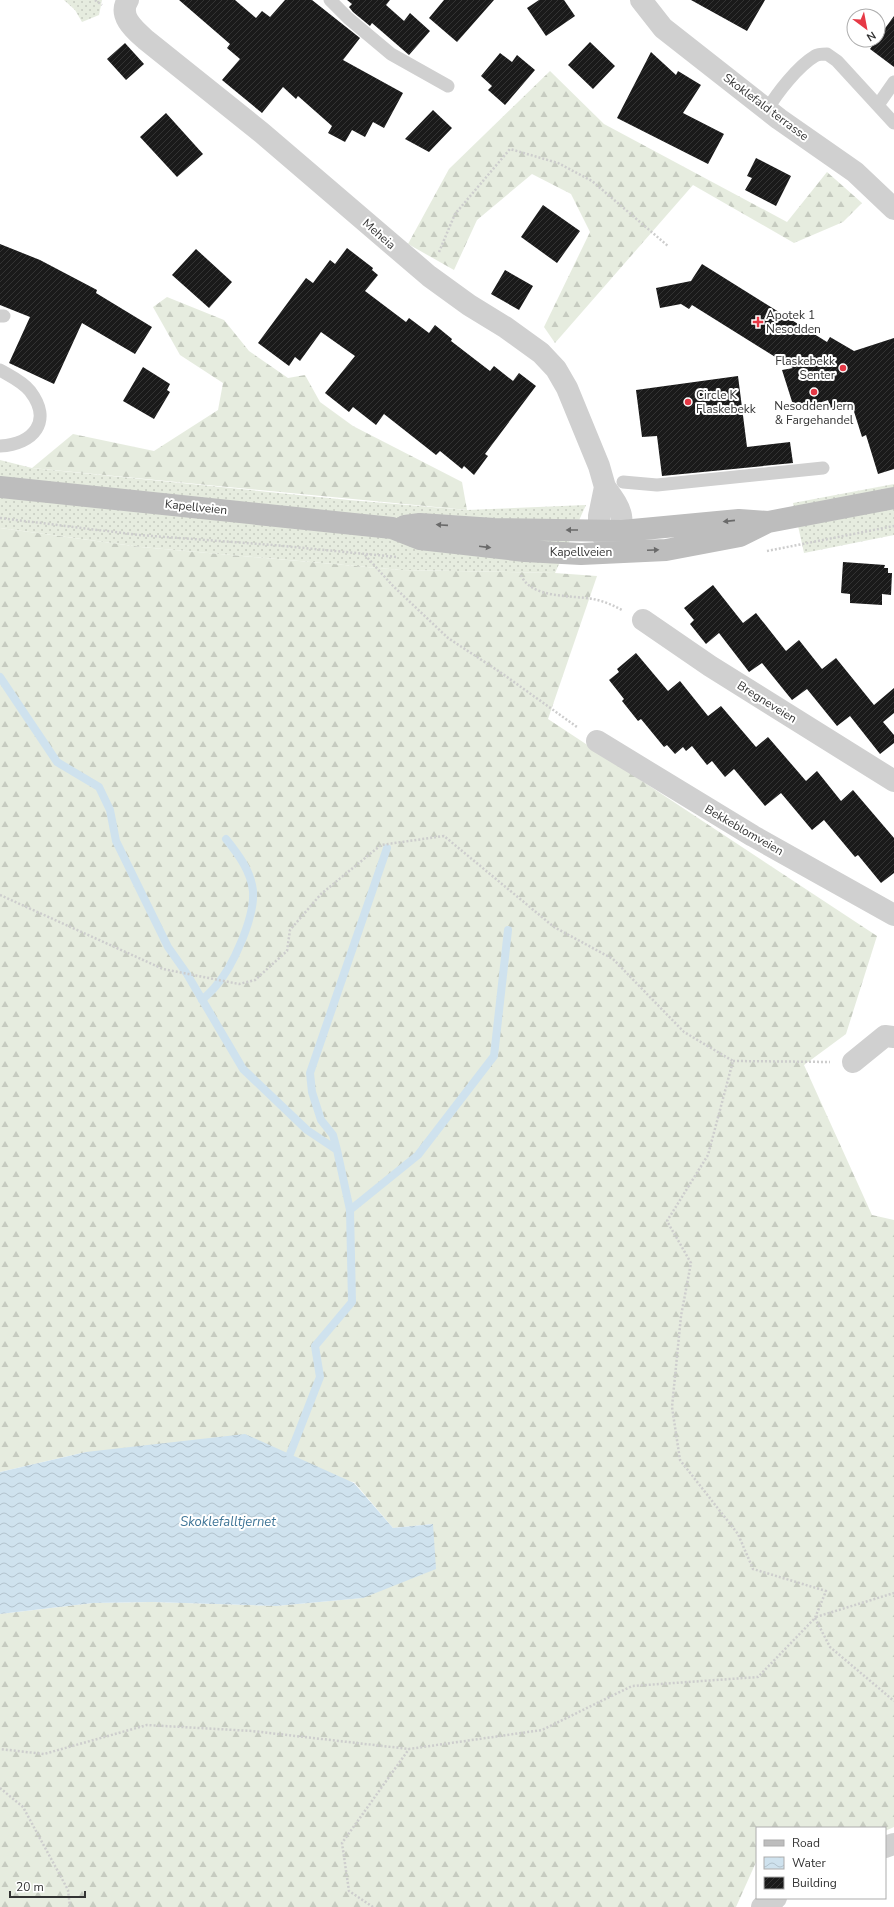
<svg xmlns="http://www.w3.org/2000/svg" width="894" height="1907" font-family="'Nunito Sans',sans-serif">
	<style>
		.grass { fill: url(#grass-dots) }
		.forest { fill: url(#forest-firs) }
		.water { fill: url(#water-waves) }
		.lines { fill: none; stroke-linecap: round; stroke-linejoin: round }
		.stream { stroke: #cfe2ee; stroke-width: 8 }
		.building { fill: url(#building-hatch) }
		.path { stroke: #cdcdcd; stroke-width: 2.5; stroke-dasharray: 2 2; stroke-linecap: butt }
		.service { stroke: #d0d0d0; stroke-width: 13 }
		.minor { stroke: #d0d0d0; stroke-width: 22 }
		.secondary { stroke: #bdbdbd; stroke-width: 22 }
		.oneway { fill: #6a6a6a }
		.poi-dot { fill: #e63946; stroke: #fff; stroke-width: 1.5 }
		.labels { text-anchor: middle; stroke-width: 4; stroke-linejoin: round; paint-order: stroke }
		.street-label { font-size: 12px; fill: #333; stroke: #fff }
		.poi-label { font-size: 12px; fill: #333; stroke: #fff; text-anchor: start }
		.water-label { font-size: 13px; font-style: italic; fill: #3f7597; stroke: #fff }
	</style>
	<defs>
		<pattern id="grass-dots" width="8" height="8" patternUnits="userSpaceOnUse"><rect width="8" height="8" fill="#e6ecdf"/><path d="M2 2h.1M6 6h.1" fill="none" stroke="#c6cbc0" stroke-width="1.8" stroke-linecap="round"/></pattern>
		<pattern id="forest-firs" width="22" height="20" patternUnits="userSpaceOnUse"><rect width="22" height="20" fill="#e6ecdf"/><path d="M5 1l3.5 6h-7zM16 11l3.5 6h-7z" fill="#c6cbc0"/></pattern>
		<pattern id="water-waves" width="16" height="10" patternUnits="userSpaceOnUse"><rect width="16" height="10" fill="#cfe2ee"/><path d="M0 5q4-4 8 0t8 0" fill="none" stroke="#b2c2cd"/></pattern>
		<pattern id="building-hatch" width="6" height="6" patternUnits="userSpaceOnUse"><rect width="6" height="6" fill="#1a1a1a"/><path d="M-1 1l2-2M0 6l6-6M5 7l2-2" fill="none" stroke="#333"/></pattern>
	</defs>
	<rect width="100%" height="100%" fill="#fff"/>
	<!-- grass -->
	<path class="grass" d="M 64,0 L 102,0 L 99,15 L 82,22 L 75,10 Z
		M 0,460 L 32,468 L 349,500 L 467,510 L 586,505 L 555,573 L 401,570 L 141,547 L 0,528 Z
		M 894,484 L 894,535 L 804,553 L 793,503 Z"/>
	<!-- forest -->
	<path class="forest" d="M 550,71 L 604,124 L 787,222 L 827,172 L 862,203 L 843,222 L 794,243 L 693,185 L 555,343 L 544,327 L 590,232 L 571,194 L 532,174 L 477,220 L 454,270 L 408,244 L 449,169 Z
		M 167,297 L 224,320 L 249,351 L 288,378 L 305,375 L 320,402 L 353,426 L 462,482 L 467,510 L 32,468 L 73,434 L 154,451 L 218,410 L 223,383 L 180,355 L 153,307 Z
		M 0,528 L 141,547 L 401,570 L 555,573 L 597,576 L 548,719 L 877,936 L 846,1034 L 804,1065 L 872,1215 L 894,1220 L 894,1827 L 885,1831 L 885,1828 L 757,1828 L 757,1860 L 736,1907 L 0,1907 L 0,1614 L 93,1603 L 152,1602 L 276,1606 L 362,1598 L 433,1524 L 393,1528 L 354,1482 L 86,1452 L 0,1472 Z"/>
	<!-- water -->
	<path class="water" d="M 245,1434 L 354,1483 L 393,1528 L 433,1524 L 436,1569 L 363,1598 L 276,1606 L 152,1602 L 93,1603 L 0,1614 L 0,1472 L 86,1452 Z"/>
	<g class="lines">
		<!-- stream -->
		<path class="stream" d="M 0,677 L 57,762 L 99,787 L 110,810 L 116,841 L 168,947 L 187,974 L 243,1069 L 307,1130 L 337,1150 L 350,1210 L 352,1302 L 315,1346 L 320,1377 L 290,1454
			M 202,1000 C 206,996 211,992 215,987 C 233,967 255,917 253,891 C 251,871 238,854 226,839
			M 337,1150 L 333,1135 L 321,1120 L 312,1092 L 310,1073 L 387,848
			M 350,1210 L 418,1155 L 494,1056 L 508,930"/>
	</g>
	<!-- building -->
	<path class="building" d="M 179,0 L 235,0 L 256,18 L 262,11 L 270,17 L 285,0 L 312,0 L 360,38 L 343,60 L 403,93 L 384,128 L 373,122 L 365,137 L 352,130 L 345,142 L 328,133 L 332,126 L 298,96 L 296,99 L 283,87 L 262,113 L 222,80 L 240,59 L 227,48 L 230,44 Z
		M 347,0 L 390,0 L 386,5 L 404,21 L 410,13 L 430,31 L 409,55 L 372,23 L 370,26 L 353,12 L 349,7 L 352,4 Z
		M 444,0 L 494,0 L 457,42 L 429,18 Z
		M 539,0 L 564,0 L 575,16 L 546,36 L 527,8 Z
		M 691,0 L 765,0 L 747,31 Z
		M 894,16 L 894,67 L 870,49 Z
		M 590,42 L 615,66 L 593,89 L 568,65 Z
		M 125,43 L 144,64 L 126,80 L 107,59 Z
		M 651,52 L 676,75 L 678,71 L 701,85 L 683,113 L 724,134 L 708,164 L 617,118 Z
		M 500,53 L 512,62 L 517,55 L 535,70 L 505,105 L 488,90 L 492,86 L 481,76 Z
		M 433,110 L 452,128 L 429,152 L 405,139 Z
		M 166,113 L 203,154 L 177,177 L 140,137 Z
		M 756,158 L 791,176 L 776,206 L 745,190 L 752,178 L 747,176 Z
		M 543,205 L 580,231 L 557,263 L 521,237 Z
		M 0,244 L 40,260 L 97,290 L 96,293 L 152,327 L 135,354 L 82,323 L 54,384 L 9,363 L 30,317 L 0,305 Z
		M 347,248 L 373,268 L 372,270 L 378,275 L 365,291 L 406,322 L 409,318 L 429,333 L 435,325 L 452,339 L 451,341 L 490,371 L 494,366 L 513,381 L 519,373 L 536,386 L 485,454 L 488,456 L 474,475 L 464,466 L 462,469 L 440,451 L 436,455 L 384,414 L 376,425 L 353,407 L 349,412 L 325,393 L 355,356 L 321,332 L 300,361 L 295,357 L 289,366 L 258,343 L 306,278 L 313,283 L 330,260 L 335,264 Z
		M 196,249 L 232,282 L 209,308 L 172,275 Z
		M 702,264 L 827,342 L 830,337 L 854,351 L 894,338 L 894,469 L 878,474 L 866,435 L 862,437 L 851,402 L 831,409 L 828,400 L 795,411 L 782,370 L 793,368 L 692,305 L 689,309 L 681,304 L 660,308 L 656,288 L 691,281 Z
		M 505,270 L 533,286 L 519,310 L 491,294 Z
		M 143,367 L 170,384 L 167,390 L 170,392 L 154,419 L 123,401 Z
		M 738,376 L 747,447 L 790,442 L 793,463 L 662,476 L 657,436 L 642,437 L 636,390 Z
		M 843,562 L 885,565 L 884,568 L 888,568 L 888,573 L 892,573 L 891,595 L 882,594 L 882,605 L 850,603 L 850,594 L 841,593 Z
		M 713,585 L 743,623 L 756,613 L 786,651 L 799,640 L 822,669 L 836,658 L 874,705 L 894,688 L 894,713 L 883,722 L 894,735 L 894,743 L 880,754 L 850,716 L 837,726 L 807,689 L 792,700 L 762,663 L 749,672 L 719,633 L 706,644 L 690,624 L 694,620 L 684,608 Z
		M 636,653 L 668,691 L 680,681 L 708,716 L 721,706 L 756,747 L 768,737 L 806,781 L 817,771 L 841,801 L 853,790 L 894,838 L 894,873 L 881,883 L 858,855 L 855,857 L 824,820 L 812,830 L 781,793 L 765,806 L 734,769 L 725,777 L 712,761 L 707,765 L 692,746 L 686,751 L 683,747 L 675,754 L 667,745 L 664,747 L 641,719 L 638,721 L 622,701 L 624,699 L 609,680 L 619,672 L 617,669 Z"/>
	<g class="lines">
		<!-- path -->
		<path class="path" d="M 95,0 L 102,5
			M 439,252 L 455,214 L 510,149 L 558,163 L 592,181 L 668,246
			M 0,518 L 139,535 L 273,545 L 397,557
			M 767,551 L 894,526
			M 365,555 L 393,586 L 448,638 L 500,672 L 577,727
			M 521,575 C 531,599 572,595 593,599 C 603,601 613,605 622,610
			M 0,895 L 163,969 L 239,984 L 255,980 L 287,951 L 290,930 L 321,894 L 381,845 L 444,836 L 554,927 L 613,959 L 684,1032 L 733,1061 L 708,1155 L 667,1221 L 691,1263 L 681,1316 L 672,1407 L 680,1460 L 738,1534 L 753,1569 L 826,1591 L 815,1618 L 758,1677 L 632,1686 L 542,1730 L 409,1749 L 252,1731 L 147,1725 L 44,1754 L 0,1749
			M 733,1061 L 830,1062
			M 816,1617 L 894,1593
			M 815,1618 L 830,1647 L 894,1701
			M 0,1788 L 23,1807 L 68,1890 L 70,1907
			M 373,1907 L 349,1891 L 342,1843 L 409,1749"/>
		<!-- service -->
		<path class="service" d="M 330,0 L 348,18 L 391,54 L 448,86
			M 878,105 L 894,82
			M 767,110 C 777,93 798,66 815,56 C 818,54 823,54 827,54 L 837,61 L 894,123
			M 0,316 L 4,316
			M 0,370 C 10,376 22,381 30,391 C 53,421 34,444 0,446
			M 623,482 L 657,485 L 823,468"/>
		<!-- minor -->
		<path class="minor" d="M 128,0 C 117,16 136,31 146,40 L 262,133 L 429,276 L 469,305 L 505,327 L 541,353 L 556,369 L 567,388 L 599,466 L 605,487 L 599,516 L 599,530 L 610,547
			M 641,0 L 663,28 L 779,119 L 855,172 L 894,209
			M 605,487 C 623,511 626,519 616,548
			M 643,620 L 710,666 L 894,781
			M 597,741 L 753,836 L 894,915
			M 853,1062 L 885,1036 L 894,1037
			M 885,1847 L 894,1844
			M 762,1907 L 776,1898"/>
		<!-- secondary -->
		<path class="secondary" d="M 0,487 L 392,528 L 420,539 L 525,551 L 581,554 L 666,550 L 740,536 L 768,522
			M 405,526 L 420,524 L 494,529 L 622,531 L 739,520 L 768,522 L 894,498"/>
	</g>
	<!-- one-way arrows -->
	<defs><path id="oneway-solid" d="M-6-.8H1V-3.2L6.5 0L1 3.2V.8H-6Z"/></defs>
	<g class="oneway">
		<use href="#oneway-solid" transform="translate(729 521) rotate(174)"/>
		<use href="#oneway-solid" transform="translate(442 525) rotate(-176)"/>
		<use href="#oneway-solid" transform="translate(572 530) rotate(180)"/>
		<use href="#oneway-solid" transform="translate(485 547) rotate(7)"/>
		<use href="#oneway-solid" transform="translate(653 550) rotate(-3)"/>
	</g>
	<!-- markers -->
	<g class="poi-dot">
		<path d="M756 316h4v4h4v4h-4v4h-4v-4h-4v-4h4z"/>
		<circle cx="843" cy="368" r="4"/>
		<circle cx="814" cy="392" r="4"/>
		<circle cx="688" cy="402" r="4"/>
	</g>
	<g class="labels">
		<!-- street labels -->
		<g class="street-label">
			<text transform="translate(766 107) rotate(37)" y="4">Skoklefald terrasse</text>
			<text transform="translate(379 234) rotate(41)" y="4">Meheia</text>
			<text transform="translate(196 507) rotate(6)" y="4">Kapellveien</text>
			<text x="581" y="556">Kapellveien</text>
			<text transform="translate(767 702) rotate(32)" y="4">Bregneveien</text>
			<text transform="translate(744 830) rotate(30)" y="4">Bekkeblomveien</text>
		</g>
		<!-- poi labels -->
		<g class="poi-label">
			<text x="766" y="319">Apotek 1<tspan x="766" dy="14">Nesodden</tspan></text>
			<text x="835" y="365" text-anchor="end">Flaskebekk<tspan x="835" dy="14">Senter</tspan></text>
			<text x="696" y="399">Circle K<tspan x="696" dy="14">Flaskebekk</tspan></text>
			<text x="814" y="410" text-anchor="middle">Nesodden Jern<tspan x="814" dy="14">&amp; Fargehandel</tspan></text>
		</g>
		<!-- water labels -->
		<g class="water-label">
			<text x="228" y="1526">Skoklefalltjernet</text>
		</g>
	</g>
	<!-- legend -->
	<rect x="756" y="1827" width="130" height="72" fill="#ffffff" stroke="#adadad"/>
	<rect x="764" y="1840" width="20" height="6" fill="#bdbdbd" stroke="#adadad"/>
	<text x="792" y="1847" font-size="12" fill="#333333">Road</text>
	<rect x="764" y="1857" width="20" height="12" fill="url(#water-waves)" stroke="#adadad"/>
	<text x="792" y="1867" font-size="12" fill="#333333">Water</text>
	<rect x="764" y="1877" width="20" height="12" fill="url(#building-hatch)" stroke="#adadad"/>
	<text x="792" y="1887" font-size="12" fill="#333333">Building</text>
	<!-- north arrow -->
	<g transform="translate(866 28) rotate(148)"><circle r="19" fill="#ffffff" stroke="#adadad"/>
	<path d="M0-3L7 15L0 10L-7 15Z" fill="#e63946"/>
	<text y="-6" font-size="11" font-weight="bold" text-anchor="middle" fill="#333333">N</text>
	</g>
	<!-- scale -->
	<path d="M10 1891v6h75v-6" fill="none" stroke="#333333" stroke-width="2"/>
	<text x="16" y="1891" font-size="12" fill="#333333" stroke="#ffffff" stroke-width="3" paint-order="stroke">20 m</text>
</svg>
